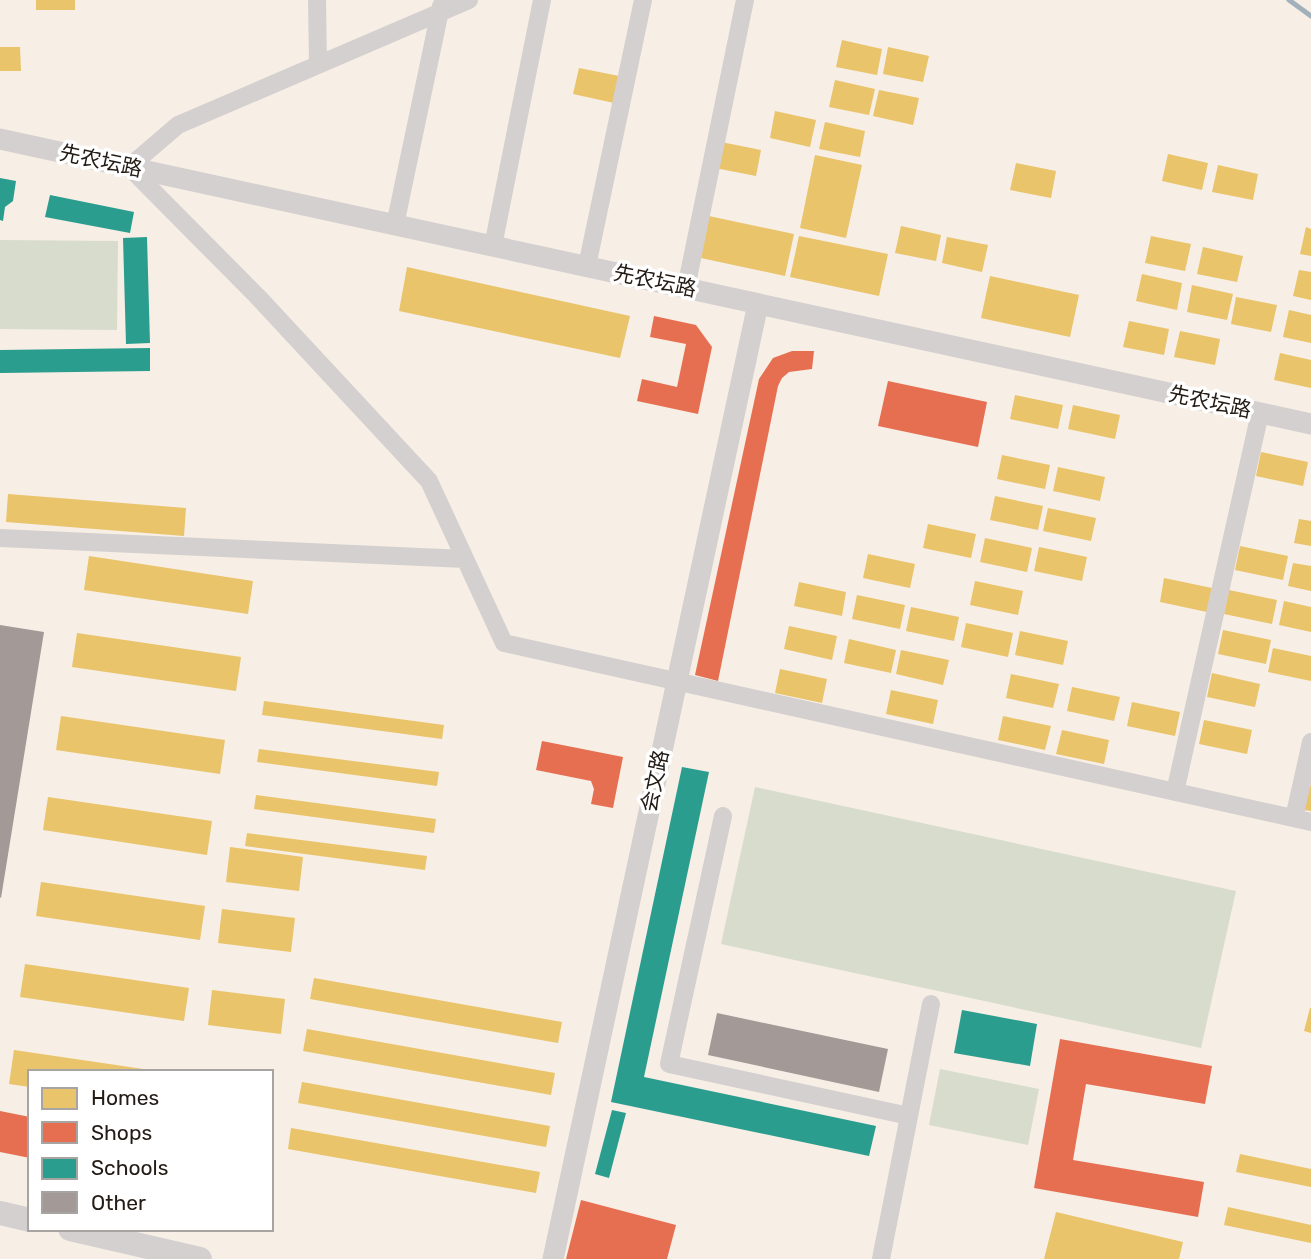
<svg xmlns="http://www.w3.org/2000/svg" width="1311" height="1259" font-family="Rubik,'Noto Sans SC',sans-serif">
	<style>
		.green { fill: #d7dccd }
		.homes { fill: #e9c46a }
		.shops { fill: #e76f51 }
		.schools { fill: #2a9d8f }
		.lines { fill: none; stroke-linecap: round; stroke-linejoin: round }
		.stream { stroke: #a2b0bc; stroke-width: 5 }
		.building { fill: #a39a98 }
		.minor { stroke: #d4d0cf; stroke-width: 18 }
		.tertiary { stroke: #d4d0cf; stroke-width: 21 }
		.secondary { stroke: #d4d0cf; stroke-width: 24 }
		.labels { text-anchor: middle; stroke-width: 7; stroke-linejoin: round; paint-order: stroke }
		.street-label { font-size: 21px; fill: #231b14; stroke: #fff }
	</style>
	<rect width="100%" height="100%" fill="#f7eee5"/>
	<!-- green -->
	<path class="green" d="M 0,240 L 118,241 L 117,330 L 0,329 Z
		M 755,787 L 1236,891 L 1201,1048 L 721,944 Z
		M 940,1069 L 1039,1089 L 1028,1145 L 929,1125 Z"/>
	<!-- homes -->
	<path class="homes" d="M 36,0 L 75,0 L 75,10 L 36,10 Z
		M 842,40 L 882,49 L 877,75 L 836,67 Z
		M 0,47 L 20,47 L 21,71 L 0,71 Z
		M 888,47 L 929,56 L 923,82 L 883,74 Z
		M 579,68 L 619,76 L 614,103 L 573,94 Z
		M 835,80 L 875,89 L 869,115 L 829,107 Z
		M 879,90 L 919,98 L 913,125 L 873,116 Z
		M 775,111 L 816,120 L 810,147 L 770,138 Z
		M 825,122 L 865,131 L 860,157 L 819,149 Z
		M 721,142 L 761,150 L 756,176 L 715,168 Z
		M 1168,154 L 1208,163 L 1202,190 L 1162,181 Z
		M 815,155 L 862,165 L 846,238 L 800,228 Z
		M 1016,163 L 1056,171 L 1051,198 L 1010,190 Z
		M 1218,165 L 1258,174 L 1253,200 L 1212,192 Z
		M 704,215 L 794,234 L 785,276 L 696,257 Z
		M 901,226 L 941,235 L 936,261 L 895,253 Z
		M 1306,227 L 1311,229 L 1311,256 L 1300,254 Z
		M 799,236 L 888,254 L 879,296 L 790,277 Z
		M 1151,236 L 1191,244 L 1185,271 L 1145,263 Z
		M 947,237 L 988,245 L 982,272 L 942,263 Z
		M 1203,247 L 1243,256 L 1237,282 L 1197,274 Z
		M 407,267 L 630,316 L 620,358 L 399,311 Z
		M 1299,270 L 1311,272 L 1311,300 L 1293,296 Z
		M 1142,274 L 1182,283 L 1177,310 L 1136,301 Z
		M 990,276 L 1079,295 L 1070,337 L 981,318 Z
		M 1192,285 L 1233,294 L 1227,320 L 1187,312 Z
		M 1236,297 L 1277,305 L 1271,332 L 1231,324 Z
		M 1289,310 L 1311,315 L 1311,343 L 1283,337 Z
		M 1129,321 L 1169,329 L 1164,355 L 1123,347 Z
		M 1180,331 L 1220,339 L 1215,365 L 1174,357 Z
		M 1280,353 L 1311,360 L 1311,388 L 1274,380 Z
		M 1015,395 L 1063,405 L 1058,429 L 1010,419 Z
		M 1073,405 L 1120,415 L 1115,439 L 1068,429 Z
		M 1261,452 L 1308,462 L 1303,486 L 1256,476 Z
		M 1002,455 L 1050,465 L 1045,489 L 997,479 Z
		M 1058,467 L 1105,477 L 1100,501 L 1053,491 Z
		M 8,494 L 186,508 L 184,536 L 6,522 Z
		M 995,496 L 1043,506 L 1038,530 L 990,520 Z
		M 1048,508 L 1096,518 L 1091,541 L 1043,531 Z
		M 1299,519 L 1311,521 L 1311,546 L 1294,543 Z
		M 928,524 L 976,534 L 971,558 L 923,548 Z
		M 985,538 L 1032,548 L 1027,572 L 980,562 Z
		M 1240,546 L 1288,556 L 1283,580 L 1235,570 Z
		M 1039,547 L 1087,557 L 1082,581 L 1034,571 Z
		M 868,554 L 915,564 L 910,588 L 863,578 Z
		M 89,556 L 253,581 L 248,614 L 84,590 Z
		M 1293,563 L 1311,566 L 1311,591 L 1288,586 Z
		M 1164,578 L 1212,588 L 1207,612 L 1160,602 Z
		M 975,581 L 1023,591 L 1018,615 L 970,605 Z
		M 799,582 L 846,592 L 842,616 L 794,606 Z
		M 1229,590 L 1277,600 L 1272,624 L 1224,614 Z
		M 857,595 L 905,605 L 900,629 L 852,619 Z
		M 1284,601 L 1311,607 L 1311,632 L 1279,625 Z
		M 911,607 L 959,617 L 954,641 L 906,631 Z
		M 966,623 L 1013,633 L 1008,657 L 961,647 Z
		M 789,626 L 837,636 L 832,660 L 784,649 Z
		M 1223,630 L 1271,640 L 1266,664 L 1218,654 Z
		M 1020,631 L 1068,641 L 1063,665 L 1015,655 Z
		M 77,633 L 241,657 L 236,691 L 72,667 Z
		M 849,639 L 896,650 L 891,673 L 844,663 Z
		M 1273,648 L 1311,656 L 1311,681 L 1268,672 Z
		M 901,650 L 949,660 L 943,685 L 896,674 Z
		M 780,669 L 827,679 L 822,703 L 775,693 Z
		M 1212,673 L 1260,684 L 1255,707 L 1207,697 Z
		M 1011,674 L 1059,684 L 1053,708 L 1006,698 Z
		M 1072,687 L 1120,697 L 1114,721 L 1067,711 Z
		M 891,690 L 938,700 L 933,724 L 886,714 Z
		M 264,701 L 444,725 L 442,739 L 262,715 Z
		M 1132,702 L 1180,712 L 1175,736 L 1127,726 Z
		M 61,716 L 225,740 L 220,774 L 56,750 Z
		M 1003,716 L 1051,726 L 1045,750 L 998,740 Z
		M 1204,720 L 1252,730 L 1247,754 L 1199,744 Z
		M 1062,730 L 1109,740 L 1104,764 L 1056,754 Z
		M 259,749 L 439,772 L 437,786 L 257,762 Z
		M 1308,785 L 1311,786 L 1311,811 L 1303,810 Z
		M 256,795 L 436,819 L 434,833 L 254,809 Z
		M 48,797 L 212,821 L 207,855 L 43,830 Z
		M 247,833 L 427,856 L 425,870 L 245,846 Z
		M 230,847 L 303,857 L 299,891 L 226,882 Z
		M 41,882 L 205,906 L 200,940 L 36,916 Z
		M 222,909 L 295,918 L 291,952 L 218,943 Z
		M 25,964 L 189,988 L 184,1021 L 20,997 Z
		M 314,978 L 562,1022 L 558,1043 L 310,999 Z
		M 212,990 L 285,999 L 281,1034 L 208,1025 Z
		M 1310,1008 L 1311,1008 L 1311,1033 L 1304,1031 Z
		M 307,1029 L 555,1073 L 551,1095 L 303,1051 Z
		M 14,1050 L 150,1070 L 150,1072 L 30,1072 L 30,1087 L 9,1084 Z
		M 302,1082 L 550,1126 L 546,1147 L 298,1103 Z
		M 291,1128 L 540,1172 L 536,1193 L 288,1149 Z
		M 1240,1154 L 1311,1169 L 1311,1187 L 1236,1172 Z
		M 1228,1207 L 1311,1225 L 1311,1243 L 1224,1225 Z
		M 1056,1212 L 1183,1242 L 1179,1259 L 1044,1259 Z"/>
	<!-- shops -->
	<path class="shops" d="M 654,316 L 696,325 L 712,347 L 698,414 L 637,401 L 642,379 L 677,387 L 686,344 L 650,337 Z
		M 792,351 L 814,351 L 812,369 L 789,372 L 782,378 L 778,386 L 718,681 L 695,675 L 759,379 L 773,358 Z
		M 888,381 L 987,402 L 978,447 L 878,426 Z
		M 542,741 L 623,757 L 613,808 L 591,804 L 594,789 L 591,781 L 536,770 Z
		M 1060,1039 L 1212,1066 L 1205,1104 L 1086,1084 L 1073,1160 L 1204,1182 L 1198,1217 L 1034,1188 Z
		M 0,1111 L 30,1117 L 30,1158 L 0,1152 Z
		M 581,1200 L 676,1225 L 667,1259 L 566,1259 Z"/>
	<!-- schools -->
	<path class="schools" d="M 0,178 L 16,181 L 13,201 L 5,207 L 3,221 L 0,220 Z
		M 50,195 L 134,212 L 130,233 L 45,217 Z
		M 147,237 L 150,343 L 126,344 L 123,238 Z
		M 150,348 L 150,371 L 0,373 L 0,350 Z
		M 682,767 L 709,772 L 644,1077 L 876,1126 L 869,1156 L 611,1102 Z
		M 962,1010 L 1037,1024 L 1030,1066 L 954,1053 Z
		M 612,1110 L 626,1113 L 609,1178 L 595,1174 Z"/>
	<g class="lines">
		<!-- stream -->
		<path class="stream" d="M 1289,0 L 1311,16"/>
	</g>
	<!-- building -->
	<path class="building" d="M 0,625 L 44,632 L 1,898 L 0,897 Z
		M 717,1013 L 888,1049 L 879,1092 L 708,1055 Z"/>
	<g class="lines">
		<!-- minor -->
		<path class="minor" d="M 317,0 L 318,65
			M 469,0 L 178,125 L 129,167 L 257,296 L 429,481 L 504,643 L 1311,822
			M 395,225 L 441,6
			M 493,246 L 542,0
			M 587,266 L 643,0
			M 686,288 L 745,0
			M 0,538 L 465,559
			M 1175,792 L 1260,413
			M 723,816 L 669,1064 L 909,1116
			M 1294,818 L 1311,742
			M 881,1259 L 931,1004"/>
		<!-- tertiary -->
		<path class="tertiary" d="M 0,139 L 1311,424
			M 553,1259 L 758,304"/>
		<!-- secondary -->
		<path class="secondary" d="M 0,1213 L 30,1220
			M 70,1229 L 200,1259"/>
	</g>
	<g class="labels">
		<!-- street labels -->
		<g class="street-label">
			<text transform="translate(101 161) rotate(12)" y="7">先农坛路</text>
			<text transform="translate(655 281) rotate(12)" y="7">先农坛路</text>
			<text transform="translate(1210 402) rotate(12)" y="7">先农坛路</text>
			<text transform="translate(655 781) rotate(-78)" y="7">会文路</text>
		</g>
	</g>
	<!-- legend -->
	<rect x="28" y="1070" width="245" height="161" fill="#ffffff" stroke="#a7a4a1" stroke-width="2"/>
	<rect x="42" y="1088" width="35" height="21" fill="#e9c46a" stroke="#a7a4a1" stroke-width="2"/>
	<text x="91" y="1105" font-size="21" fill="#231b14">Homes</text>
	<rect x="42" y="1122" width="35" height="21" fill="#e76f51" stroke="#a7a4a1" stroke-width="2"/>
	<text x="91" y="1140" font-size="21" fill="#231b14">Shops</text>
	<rect x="42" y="1158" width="35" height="21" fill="#2a9d8f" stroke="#a7a4a1" stroke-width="2"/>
	<text x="91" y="1175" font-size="21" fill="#231b14">Schools</text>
	<rect x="42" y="1192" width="35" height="21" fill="#a39a98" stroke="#a7a4a1" stroke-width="2"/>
	<text x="91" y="1210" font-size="21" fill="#231b14">Other</text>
</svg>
